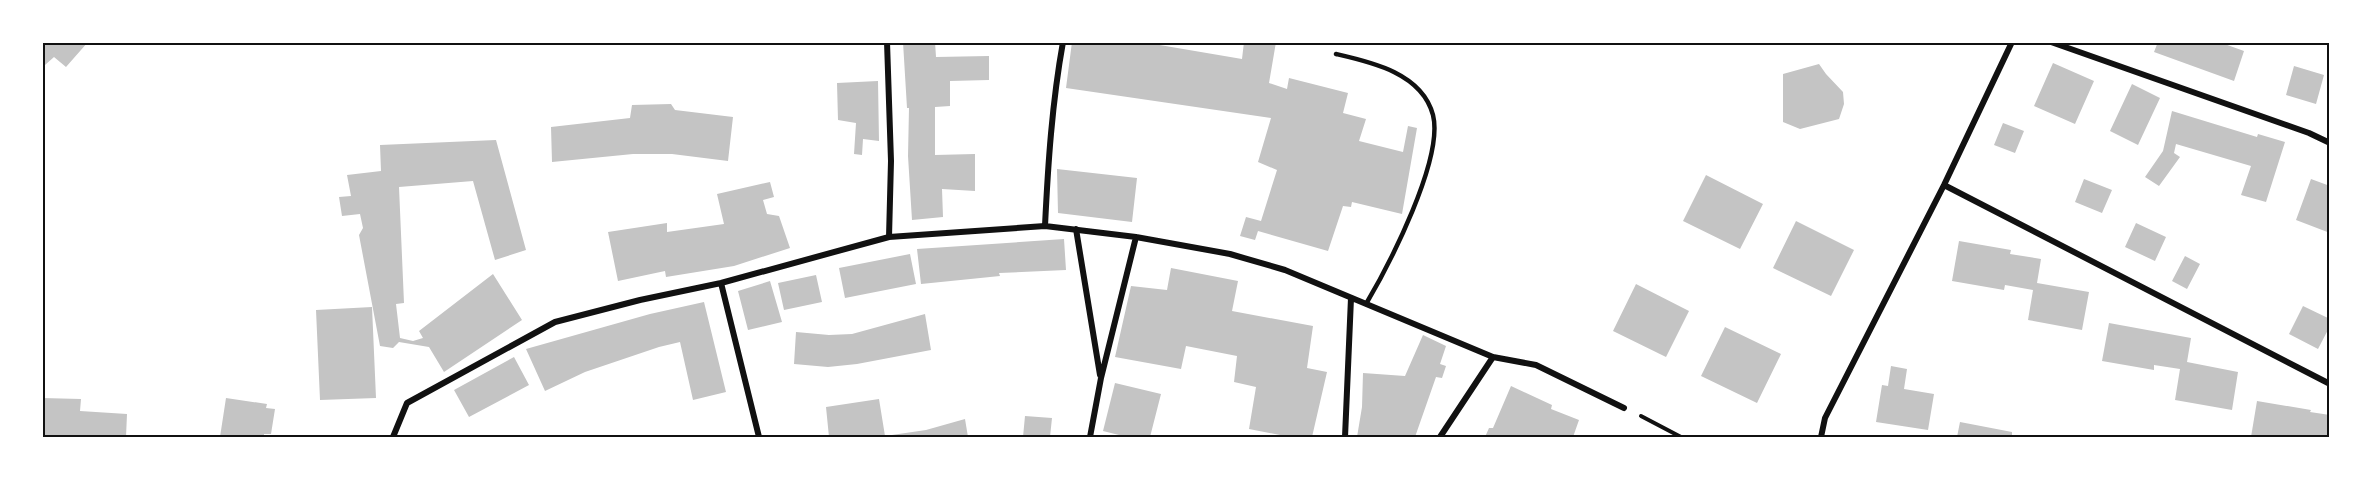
<svg xmlns="http://www.w3.org/2000/svg" width="2372" height="479" font-family="'DejaVu Sans',sans-serif">
	<style>
		.building { fill: #c4c4c4 }
		.lines { fill: none; stroke-linecap: round; stroke-linejoin: round }
		.path { stroke: #111; stroke-width: 4 }
		.service { stroke: #111; stroke-width: 4.5 }
		.minor { stroke: #111; stroke-width: 6 }
		.neatline { fill: none; stroke: #111; stroke-width: 2 }
	</style>
	<rect width="100%" height="100%" fill="#fff"/>
	<!-- building -->
	<path class="building" d="M 42,42 L 88,42 L 66,67 L 54,57 L 45,65 L 42,63 Z
		M 903,42 L 935,42 L 936,57 L 989,56 L 989,80 L 950,81 L 950,106 L 935,107 L 935,155 L 975,154 L 975,191 L 942,189 L 943,217 L 912,220 L 908,156 L 909,108 L 907,108 Z
		M 1072,42 L 1142,42 L 1242,59 L 1244,42 L 1276,42 L 1269,83 L 1287,89 L 1289,78 L 1348,93 L 1343,113 L 1366,119 L 1359,141 L 1403,152 L 1408,126 L 1417,128 L 1402,214 L 1352,202 L 1351,207 L 1343,206 L 1328,251 L 1258,231 L 1255,240 L 1240,236 L 1246,217 L 1261,221 L 1277,170 L 1258,162 L 1271,118 L 1066,88 Z
		M 2158,42 L 2219,42 L 2244,51 L 2234,81 L 2154,52 Z
		M 2053,63 L 2094,81 L 2075,124 L 2034,106 Z
		M 1819,64 L 1826,74 L 1843,92 L 1844,104 L 1839,119 L 1800,129 L 1783,122 L 1783,74 Z
		M 2294,66 L 2324,75 L 2316,104 L 2286,95 Z
		M 878,81 L 879,141 L 863,139 L 862,155 L 854,154 L 856,123 L 838,120 L 837,83 Z
		M 2132,84 L 2160,98 L 2138,145 L 2110,131 Z
		M 671,104 L 675,110 L 733,117 L 728,161 L 672,154 L 633,154 L 552,162 L 551,127 L 630,118 L 632,105 Z
		M 2172,111 L 2257,137 L 2258,134 L 2285,142 L 2266,202 L 2241,195 L 2251,166 L 2176,144 L 2174,153 L 2180,157 L 2159,186 L 2145,177 L 2163,151 Z
		M 2003,123 L 2024,131 L 2015,153 L 1994,145 Z
		M 496,140 L 526,250 L 495,260 L 473,181 L 399,187 L 404,303 L 396,304 L 400,338 L 413,341 L 423,338 L 419,331 L 493,274 L 522,320 L 444,372 L 429,347 L 399,342 L 393,348 L 380,346 L 359,235 L 363,228 L 360,214 L 342,216 L 339,197 L 351,196 L 347,175 L 381,171 L 380,145 Z
		M 1057,169 L 1137,178 L 1132,222 L 1058,213 Z
		M 1706,175 L 1763,204 L 1740,249 L 1683,221 Z
		M 2084,179 L 2112,190 L 2102,213 L 2075,202 Z
		M 2311,179 L 2330,186 L 2330,233 L 2296,220 Z
		M 770,182 L 774,197 L 763,200 L 767,214 L 779,216 L 790,248 L 734,266 L 666,277 L 665,271 L 618,281 L 608,232 L 667,223 L 667,232 L 724,224 L 717,194 Z
		M 1796,221 L 1854,250 L 1831,296 L 1773,268 Z
		M 2136,223 L 2166,237 L 2155,261 L 2125,247 Z
		M 1064,239 L 1066,270 L 999,273 L 1000,276 L 921,284 L 917,249 Z
		M 1959,241 L 2011,250 L 2010,254 L 2041,259 L 2037,283 L 2089,292 L 2082,330 L 2028,320 L 2033,290 L 2005,285 L 2004,290 L 1952,281 Z
		M 910,254 L 916,284 L 845,298 L 839,268 Z
		M 2185,256 L 2200,264 L 2187,289 L 2172,281 Z
		M 1171,268 L 1238,281 L 1232,311 L 1313,326 L 1307,368 L 1327,372 L 1312,437 L 1290,437 L 1249,429 L 1256,387 L 1234,382 L 1237,356 L 1186,346 L 1181,369 L 1115,357 L 1131,286 L 1167,290 Z
		M 816,275 L 822,302 L 784,310 L 778,283 Z
		M 770,281 L 782,322 L 748,330 L 738,291 Z
		M 1636,284 L 1689,311 L 1666,357 L 1613,331 Z
		M 704,302 L 726,392 L 693,400 L 680,342 L 659,347 L 585,372 L 545,391 L 526,349 L 650,314 Z
		M 2303,306 L 2330,319 L 2330,326 L 2318,349 L 2289,334 Z
		M 372,307 L 376,398 L 320,400 L 316,310 Z
		M 925,314 L 931,350 L 857,364 L 828,367 L 794,364 L 796,332 L 829,335 L 852,334 Z
		M 2109,323 L 2191,338 L 2187,362 L 2238,372 L 2232,410 L 2175,400 L 2180,369 L 2154,365 L 2154,370 L 2102,361 Z
		M 1725,327 L 1781,354 L 1757,403 L 1701,376 Z
		M 1423,335 L 1446,346 L 1440,364 L 1446,366 L 1442,378 L 1436,377 L 1415,437 L 1357,437 L 1362,407 L 1363,373 L 1405,376 Z
		M 514,357 L 529,385 L 469,417 L 454,390 Z
		M 1891,366 L 1907,369 L 1904,389 L 1934,394 L 1928,430 L 1876,422 L 1882,385 L 1888,386 Z
		M 1115,383 L 1161,394 L 1150,437 L 1127,437 L 1103,431 Z
		M 1511,386 L 1552,405 L 1551,409 L 1579,420 L 1573,437 L 1485,437 L 1489,428 L 1493,428 Z
		M 42,398 L 81,399 L 80,411 L 127,414 L 126,437 L 42,437 Z
		M 226,398 L 267,404 L 266,408 L 275,409 L 271,434 L 264,434 L 264,437 L 220,437 Z
		M 879,399 L 885,436 L 926,430 L 965,419 L 968,437 L 829,437 L 826,407 Z
		M 2257,401 L 2311,410 L 2310,412 L 2330,415 L 2330,437 L 2251,437 Z
		M 1025,416 L 1052,418 L 1050,437 L 1023,437 Z
		M 1960,422 L 2012,432 L 2012,437 L 1957,437 Z"/>
	<g class="lines">
		<!-- path -->
		<path class="path" d="M 1641,416 L 1681,437"/>
		<!-- service -->
		<path class="service" d="M 1336,54 C 1371,62 1422,73 1433,115 C 1444,159 1389,265 1366,304"/>
		<!-- minor -->
		<path class="minor" d="M 887,42 L 891,161 L 889,237
			M 2051,42 L 2309,133 L 2330,143
			M 1944,185 L 2330,384
			M 1045,226 C 1048,164 1052,103 1063,42
			M 1076,229 L 1100,375
			M 721,283 L 759,437
			M 393,437 L 407,403 L 555,322 L 640,300 L 721,283 L 889,237 L 1045,226 L 1136,237 L 1230,254 L 1285,270 L 1493,357 L 1536,365 L 1624,408
			M 1090,437 L 1101,378 L 1136,237
			M 1345,437 L 1351,298
			M 1440,437 L 1493,357
			M 1821,437 L 1825,418 L 1944,185 L 2012,42"/>
	</g>
	<!-- border -->
	<rect width="2372" height="479" fill="none" stroke="#ffffff" stroke-width="87"/>
	<rect x="44" y="44" width="2284" height="392" class="neatline"/>
</svg>
